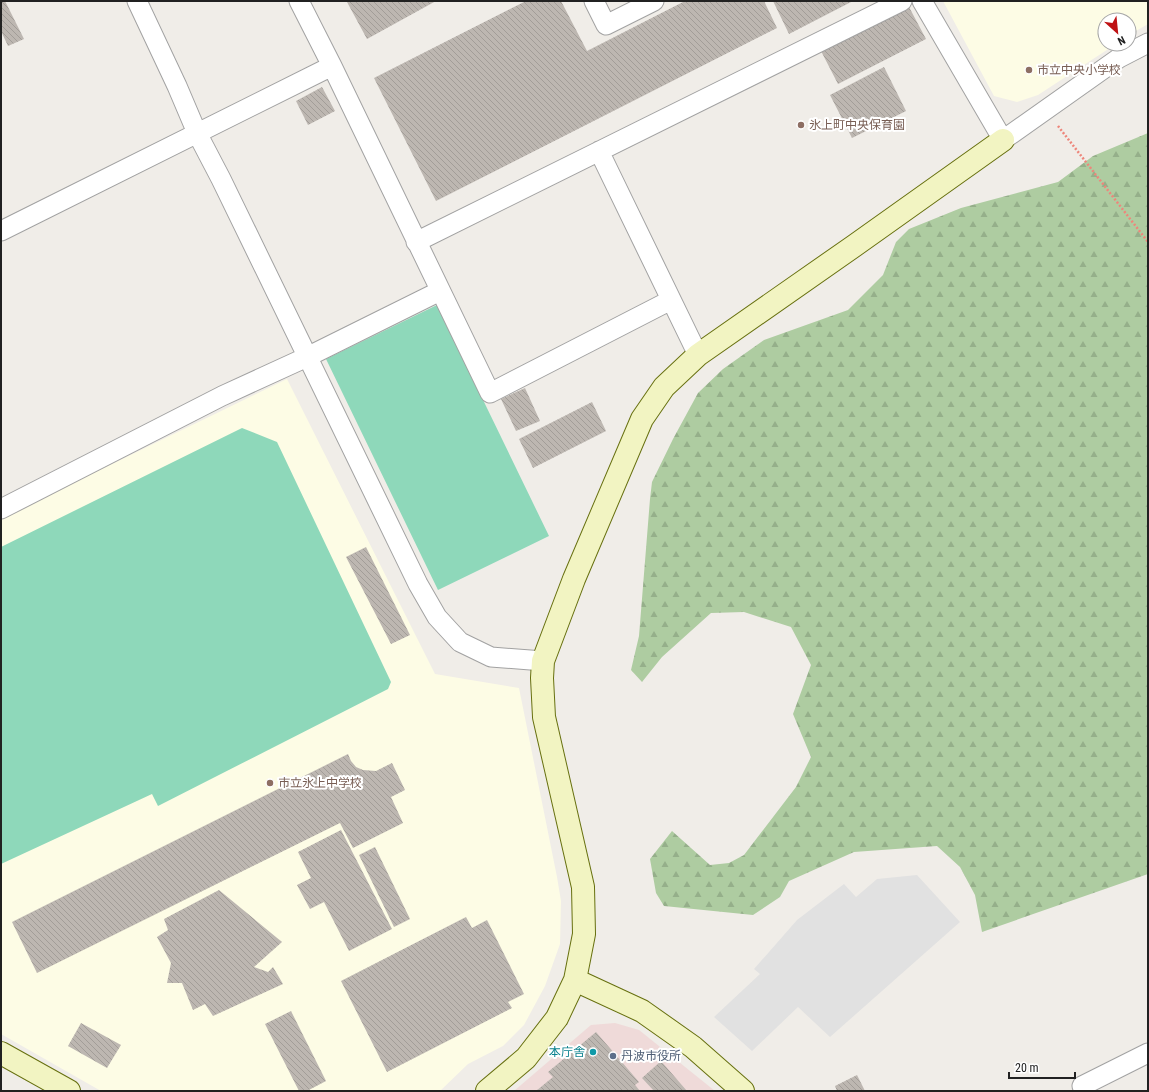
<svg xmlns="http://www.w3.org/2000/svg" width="1149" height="1092" font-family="'Roboto Condensed','Noto Sans JP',sans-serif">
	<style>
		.commercial { fill: #efdad9 }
		.education { fill: #fdfce5 }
		.forest { fill: url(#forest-firs) }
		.pitch { fill: #8ed8ba }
		.parking { fill: #e1e1e1 }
		.building { fill: url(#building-back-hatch) }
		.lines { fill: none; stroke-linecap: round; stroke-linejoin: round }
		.street-casing { stroke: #a2a2a2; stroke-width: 21 }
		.secondary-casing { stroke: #67700f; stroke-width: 24 }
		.path { stroke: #ee867b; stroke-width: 2.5; stroke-dasharray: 2 2; stroke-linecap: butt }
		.street { stroke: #fff; stroke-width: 19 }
		.secondary { stroke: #f2f4c2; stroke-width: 22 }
		.education-dot { fill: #8d6e63; stroke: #fff; stroke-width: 1.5 }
		.culture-dot { fill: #0f9aa8; stroke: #fff; stroke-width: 1.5 }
		.service-dot { fill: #5c6f8a; stroke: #fff; stroke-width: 1.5 }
		.labels { text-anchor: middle; stroke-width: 4; stroke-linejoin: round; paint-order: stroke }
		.education-label { font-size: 12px; fill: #785e54; stroke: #fff; text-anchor: start }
		.culture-label { font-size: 12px; fill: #0d838f; stroke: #fff; text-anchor: end }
		.service-label { font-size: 12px; fill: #4e5e75; stroke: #fff; text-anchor: start }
	</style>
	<defs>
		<pattern id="forest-firs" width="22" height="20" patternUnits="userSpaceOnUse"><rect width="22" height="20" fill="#aecca1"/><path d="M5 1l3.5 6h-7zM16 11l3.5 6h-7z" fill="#95af8a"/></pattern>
		<pattern id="building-back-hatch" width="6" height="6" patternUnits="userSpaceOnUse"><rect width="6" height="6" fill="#bdb7b1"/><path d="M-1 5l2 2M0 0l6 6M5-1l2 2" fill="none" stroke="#a29d98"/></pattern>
	</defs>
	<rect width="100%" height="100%" fill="#f0ede8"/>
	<!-- commercial -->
	<path class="commercial" d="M 615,1023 L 639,1030 L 715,1091 L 514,1091 L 591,1025 Z"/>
	<!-- education -->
	<path class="education" d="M 943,1 L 1148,1 L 1148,24 L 1129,35 L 1129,20 L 1105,20 L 1105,44 L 1116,44 L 1038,95 L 1017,102 L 994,96 Z
		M 287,379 L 435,674 L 519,688 L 557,877 L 561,901 L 560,944 L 545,986 L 524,1025 L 503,1046 L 468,1064 L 440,1091 L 101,1091 L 1,1034 L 1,518 Z"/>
	<!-- forest -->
	<path class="forest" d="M 1148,133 L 1148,874 L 982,932 L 975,895 L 960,867 L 937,846 L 854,852 L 789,881 L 780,897 L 753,915 L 664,906 L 656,893 L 650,859 L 672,831 L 710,865 L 729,863 L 744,855 L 796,787 L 811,757 L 793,714 L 811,665 L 791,627 L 744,612 L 711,613 L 662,657 L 642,682 L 631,670 L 639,636 L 650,499 L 652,482 L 673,439 L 698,393 L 723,369 L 764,340 L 848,310 L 883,275 L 896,242 L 909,229 L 961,208 L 1058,182 L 1093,156 Z"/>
	<!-- pitch -->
	<path class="pitch" d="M 437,305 L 549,536 L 438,590 L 326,359 Z
		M 242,428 L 277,442 L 391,682 L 388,689 L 158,806 L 152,794 L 1,864 L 1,547 Z"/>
	<!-- parking -->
	<path class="parking" d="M 917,875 L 960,922 L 830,1037 L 798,1007 L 752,1051 L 714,1017 L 760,974 L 754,969 L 797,920 L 844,884 L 856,897 L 877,879 Z"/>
	<!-- building -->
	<path class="building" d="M 1,1 L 5,1 L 24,39 L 8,46 L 1,31 Z
		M 349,1 L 436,1 L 367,39 L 347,2 Z
		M 526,1 L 561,1 L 587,51 L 685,1 L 764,1 L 777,28 L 436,201 L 374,78 Z
		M 773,1 L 853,1 L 789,34 Z
		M 909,7 L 926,39 L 838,84 L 821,51 Z
		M 884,67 L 906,111 L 852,138 L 830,95 Z
		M 322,87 L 335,111 L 308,125 L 296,101 Z
		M 525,388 L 540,421 L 516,431 L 501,399 Z
		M 592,402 L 606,431 L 533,468 L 519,439 Z
		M 366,547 L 410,635 L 391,644 L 346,557 Z
		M 348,754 L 351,761 L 356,767 L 363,770 L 376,771 L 392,763 L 405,790 L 391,797 L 403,823 L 353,848 L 340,823 L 37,973 L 12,922 Z
		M 341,830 L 392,929 L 349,951 L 324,902 L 310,909 L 297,885 L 311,878 L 298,852 Z
		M 375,847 L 410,919 L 394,927 L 359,855 Z
		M 219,890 L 282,942 L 254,967 L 268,972 L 273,967 L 283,984 L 213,1016 L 205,1004 L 193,1010 L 182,983 L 167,983 L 171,963 L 157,937 L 168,930 L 164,919 Z
		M 466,917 L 472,928 L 487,920 L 524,994 L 508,1002 L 512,1008 L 387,1072 L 341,981 Z
		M 291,1011 L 326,1081 L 307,1091 L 299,1091 L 265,1024 Z
		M 81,1023 L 121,1045 L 107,1068 L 68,1046 Z
		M 596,1032 L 639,1082 L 635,1085 L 640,1091 L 536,1091 L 553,1077 L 548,1072 Z
		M 661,1061 L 687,1091 L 654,1091 L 642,1078 Z
		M 857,1075 L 865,1091 L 837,1091 L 835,1086 Z"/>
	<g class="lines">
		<defs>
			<path id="street" d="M 137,1 L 177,86 L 197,133 L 221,179 L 418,584 L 437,617 L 460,642 L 491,657 L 543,661
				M 299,1 L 332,66 L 490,393 L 671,300
				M 594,1 L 606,25 L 654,1
				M 922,1 L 1003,140 L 1119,58 L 1148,43
				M 599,151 L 698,355
				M 1,231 L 332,66
				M 416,242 L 902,1
				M 1,509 L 222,396 L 307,357 L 440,291
				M 1085,1091 L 1082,1086 L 1148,1053"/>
			<path id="secondary" d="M 575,980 L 642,1011 L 693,1047 L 743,1091
				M 1,1053 L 69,1091
				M 487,1091 L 526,1058 L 557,1018 L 575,980 L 584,934 L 583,887 L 544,717 L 542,678 L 543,661 L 574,579 L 642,419 L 664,387 L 698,355 L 854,246 L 1003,140"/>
		</defs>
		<!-- street casing -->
		<use href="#street" class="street-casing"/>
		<!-- secondary casing -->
		<use href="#secondary" class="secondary-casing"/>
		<!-- path -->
		<path class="path" d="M 1058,126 L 1148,242"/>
		<!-- street -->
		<use href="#street" class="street"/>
		<!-- secondary -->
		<use href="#secondary" class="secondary"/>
	</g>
	<!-- markers -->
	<g class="education-dot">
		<circle cx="1029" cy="70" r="4"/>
		<circle cx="801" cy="125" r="4"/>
		<circle cx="270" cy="783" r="4"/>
	</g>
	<circle class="culture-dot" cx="593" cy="1052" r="4"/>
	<circle class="service-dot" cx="613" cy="1056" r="4"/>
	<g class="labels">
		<!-- education labels -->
		<g class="education-label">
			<text x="1037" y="74">市立中央小学校</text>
			<text x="809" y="129">氷上町中央保育園</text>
			<text x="278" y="787">市立氷上中学校</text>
		</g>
		<!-- culture labels -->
		<g class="culture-label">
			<text x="585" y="1056">本庁舎</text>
		</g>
		<!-- service labels -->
		<g class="service-label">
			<text x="621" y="1060">丹波市役所</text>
		</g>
	</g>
	<!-- border -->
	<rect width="1149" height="1092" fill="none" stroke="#212121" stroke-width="4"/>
	<!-- north arrow -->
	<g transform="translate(1117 32) rotate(153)"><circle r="19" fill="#ffffff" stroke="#a6a6a6"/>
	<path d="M0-3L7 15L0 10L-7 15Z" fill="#bf1214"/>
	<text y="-6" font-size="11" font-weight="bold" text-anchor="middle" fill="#212121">N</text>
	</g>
	<!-- scale -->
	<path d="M1009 1072v6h66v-6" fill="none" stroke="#212121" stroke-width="2"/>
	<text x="1015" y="1072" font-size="12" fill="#212121" stroke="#ffffff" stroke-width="3" paint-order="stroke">20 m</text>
</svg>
